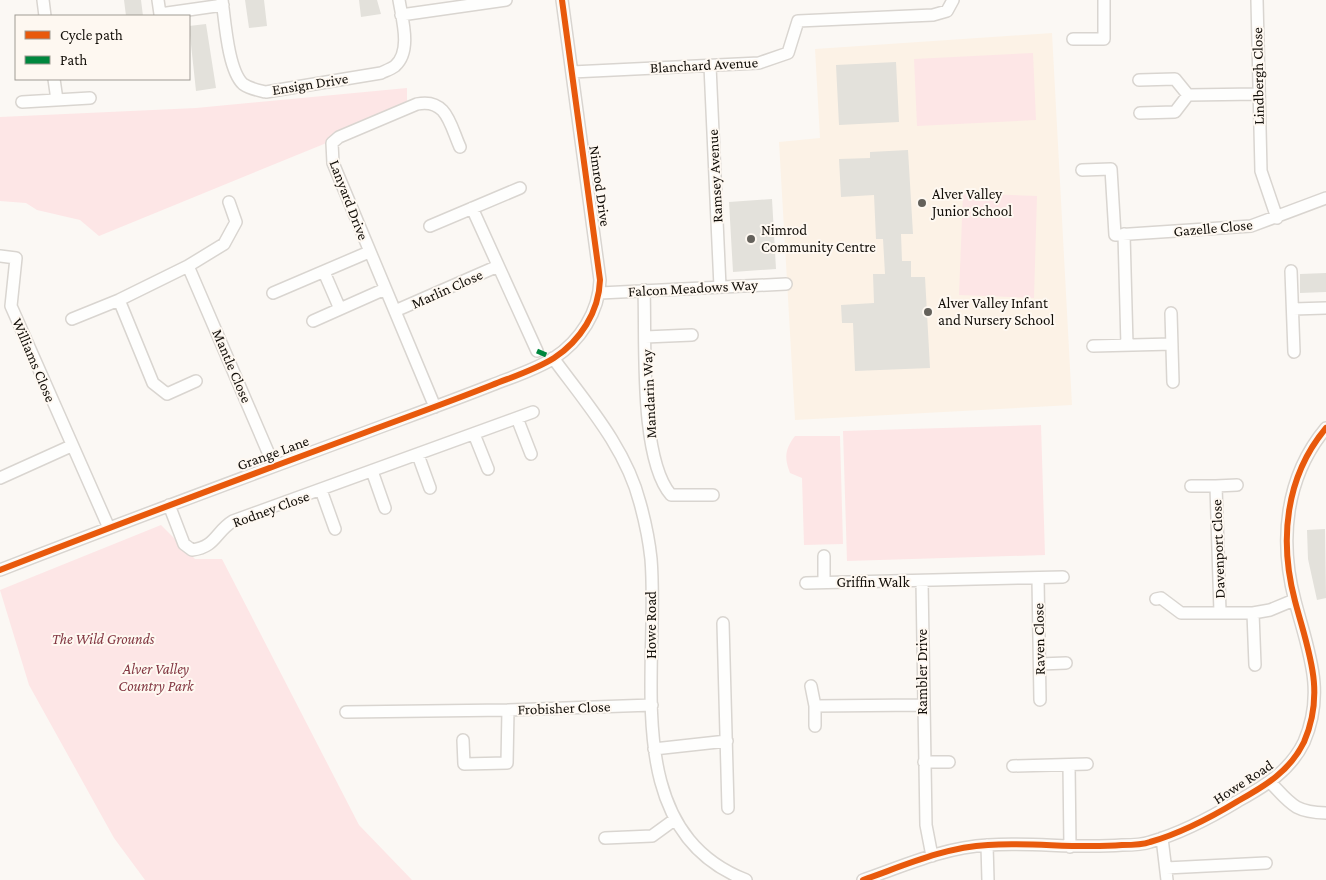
<svg xmlns="http://www.w3.org/2000/svg" width="1326" height="880" font-family="'Crimson Pro',serif">
	<style>
		.built { fill: #fcf2e6 }
		.green { fill: #fde6e6 }
		.building { fill: #e3e1db }
		.lines { fill: none; stroke-linecap: round; stroke-linejoin: round }
		.minor-casing { stroke: #d9d5d0; stroke-width: 14 }
		.minor { stroke: #fefefd; stroke-width: 11 }
		.quiet { stroke: #00873e; stroke-width: 5; stroke-dasharray: 10 5; stroke-linecap: butt }
		.cycleway-casing { stroke: #fef8f1; stroke-width: 9 }
		.cycleway { stroke: #e8590c; stroke-width: 6 }
		.poi-dot { fill: #64615b; stroke: #fef8f1; stroke-width: 2 }
		.labels { text-anchor: middle; stroke-width: 4; stroke-linejoin: round; paint-order: stroke }
		.street-label { font-size: 15px; fill: #130f09; stroke: #fef8f1 }
		.poi-label { font-size: 15px; fill: #130f09; stroke: #fef8f1; text-anchor: start }
		.park-label { font-size: 15px; font-style: italic; fill: #833742; stroke: #fef8f1 }
	</style>
	<rect width="100%" height="100%" fill="#fbf8f4"/>
	<!-- built -->
	<path class="built" d="M 1052,33 L 1072,405 L 795,420 L 779,142 L 820,138 L 815,49 Z"/>
	<!-- green -->
	<path class="green" d="M 1033,53 L 1036,120 L 917,126 L 914,59 Z
		M 407,88 L 407,102 L 324,144 L 99,236 L 80,220 L 37,210 L 26,203 L 0,201 L 0,117 L 196,108 Z
		M 963,193 L 1037,196 L 1034,298 L 959,295 Z
		M 1041,425 L 1045,555 L 847,561 L 843,431 Z
		M 795,436 L 840,436 L 843,544 L 804,545 L 802,478 L 790,473 C 784,458 785,449 795,436 Z
		M 161,525 L 195,559 L 222,559 L 359,825 L 412,880 L 145,880 L 114,838 L 29,685 L 0,590 Z"/>
	<!-- building -->
	<path class="building" d="M 124,0 L 141,0 L 143,16 L 126,16 Z
		M 245,0 L 264,0 L 267,26 L 249,28 Z
		M 359,0 L 377,0 L 381,14 L 361,17 Z
		M 206,24 L 216,88 L 196,91 L 189,26 Z
		M 896,62 L 899,122 L 839,125 L 836,65 Z
		M 908,150 L 913,234 L 901,234 L 902,261 L 911,261 L 911,277 L 925,277 L 930,368 L 855,371 L 853,323 L 842,323 L 841,305 L 874,303 L 873,274 L 885,274 L 883,239 L 876,239 L 874,195 L 841,197 L 839,159 L 870,158 L 870,152 Z
		M 772,199 L 776,269 L 733,272 L 729,202 Z
		M 1326,273 L 1326,292 L 1300,293 L 1300,274 Z
		M 1325,529 L 1326,598 L 1317,600 L 1308,559 L 1307,530 Z"/>
	<g class="lines">
		<defs>
			<path id="minor" d="M 43,0 L 45,16
				M 158,0 L 160,14 L 223,5
				M 222,0 C 225,21 228,70 243,84 C 250,89 257,90 266,92 L 381,73 C 385,71 391,69 395,66 C 412,51 402,19 399,0
				M 1257,0 L 1261,171 L 1277,218
				M 401,15 L 506,0
				M 1073,39 L 1104,39 L 1104,0
				M 710,66 L 720,287
				M 572,72 L 759,63 L 788,53 L 798,21 L 933,15 L 947,11 L 953,0
				M 54,79 L 57,100
				M 1139,80 L 1175,79 L 1188,95 L 1175,112 L 1140,113
				M 1188,95 L 1258,94
				M 22,102 L 90,98
				M 1082,170 L 1111,169 L 1115,235 L 1251,226 L 1326,198
				M 472,208 L 537,351
				M 430,226 L 520,188
				M 1124,234 L 1127,345
				M 0,256 L 16,258 L 11,306 L 109,528
				M 188,266 L 224,244 L 236,222 L 229,202
				M 1291,271 L 1294,352
				M 324,272 L 340,309
				M 644,290 C 646,341 639,458 671,495 L 713,495
				M 273,293 L 369,252
				M 600,293 L 786,284
				M 119,300 L 153,383 L 167,394 L 196,381
				M 1293,309 L 1326,308
				M 395,311 L 498,266
				M 1171,313 L 1173,382
				M 72,319 L 119,300 L 188,266 L 274,466
				M 313,321 L 385,289
				M 645,337 L 692,335
				M 1093,346 L 1172,344
				M 553,358 C 586,403 626,448 640,503 C 645,521 649,540 651,559 C 660,666 617,830 746,880
				M 435,407 L 333,163 L 332,143 L 339,137 L 417,104 C 447,98 450,125 460,147
				M 517,418 L 531,454
				M 474,434 L 488,469
				M 418,455 L 430,488
				M 372,471 L 385,508
				M 0,478 L 71,446
				M 1191,486 L 1216,486 L 1220,612
				M 1216,486 L 1237,485
				M 321,490 L 335,529
				M 169,505 L 184,544 L 192,550 C 216,547 215,532 233,521 L 533,412
				M 0,570 C 121,523 242,478 364,433 C 407,417 449,402 492,385 C 512,377 535,370 554,358 C 580,341 599,312 600,280 L 562,0
				M 1038,579 L 1040,700
				M 922,581 L 926,825 L 932,856
				M 824,582 L 824,556
				M 806,583 L 1063,577
				M 1156,599 L 1161,598 L 1181,613 L 1253,613 L 1270,610 L 1294,600
				M 1253,613 L 1255,665
				M 723,623 L 728,808
				M 1040,664 L 1066,663
				M 811,686 L 815,706 L 815,726
				M 815,706 L 922,705
				M 346,712 L 508,710
				M 463,740 L 464,764 L 507,763 L 508,710 L 652,705
				M 654,749 L 727,741
				M 924,762 L 949,762
				M 1069,765 L 1070,847
				M 1013,766 L 1087,764
				M 1270,782 C 1291,804 1294,812 1326,813
				M 605,838 L 652,836 L 674,820
				M 1162,838 L 1167,880
				M 987,845 L 988,880
				M 1166,868 L 1266,863
				M 863,880 C 903,866 945,847 988,845 C 1032,842 1077,849 1122,845 C 1131,845 1142,845 1150,842 C 1182,833 1210,818 1238,801 C 1265,786 1290,771 1304,742 C 1326,691 1308,651 1295,601 C 1279,541 1285,477 1326,428"/>
		</defs>
		<!-- minor casing -->
		<use href="#minor" class="minor-casing"/>
		<!-- minor -->
		<use href="#minor" class="minor"/>
		<!-- quiet -->
		<path class="quiet" d="M 537,351 L 553,358"/>
		<defs>
			<path id="cycleway" d="M 0,570 C 121,523 242,478 364,433 C 407,417 449,402 492,385 C 512,377 535,370 554,358 C 580,341 599,312 600,280 L 562,0
				M 863,880 C 903,866 945,847 988,845 C 1032,842 1077,849 1122,845 C 1131,845 1142,845 1150,842 C 1182,833 1210,818 1238,801 C 1265,786 1290,771 1304,742 C 1326,691 1308,651 1295,601 C 1279,541 1285,477 1326,428"/>
		</defs>
		<!-- cycleway casing -->
		<use href="#cycleway" class="cycleway-casing"/>
		<!-- cycleway -->
		<use href="#cycleway" class="cycleway"/>
	</g>
	<!-- markers -->
	<g class="poi-dot">
		<circle cx="922" cy="203" r="5"/>
		<circle cx="751" cy="239" r="5"/>
		<circle cx="928" cy="312" r="5"/>
	</g>
	<g class="labels">
		<!-- street labels -->
		<g class="street-label">
			<text transform="translate(704 65) rotate(-3)" y="5">Blanchard Avenue</text>
			<text transform="translate(1258 76) rotate(-91)" y="5">Lindbergh Close</text>
			<text transform="translate(310 84) rotate(-9)" y="5">Ensign Drive</text>
			<text transform="translate(715 176) rotate(-93)" y="5">Ramsey Avenue</text>
			<text transform="translate(600 186) rotate(82)" y="5">Nimrod Drive</text>
			<text transform="translate(349 200) rotate(69)" y="5">Lanyard Drive</text>
			<text transform="translate(1213 228) rotate(-5)" y="5">Gazelle Close</text>
			<text transform="translate(693 288) rotate(-3)" y="5">Falcon Meadows Way</text>
			<text transform="translate(447 289) rotate(-24)" y="5">Marlin Close</text>
			<text transform="translate(34 360) rotate(67)" y="5">Williams Close</text>
			<text transform="translate(232 366) rotate(67)" y="5">Mantle Close</text>
			<text transform="translate(649 394) rotate(-93)" y="5">Mandarin Way</text>
			<text transform="translate(273 453) rotate(-20)" y="5">Grange Lane</text>
			<text transform="translate(271 509) rotate(-20)" y="5">Rodney Close</text>
			<text transform="translate(1218 549) rotate(-92)" y="5">Davenport Close</text>
			<text x="873" y="587">Griffin Walk</text>
			<text transform="translate(651 625) rotate(-90)" y="5">Howe Road</text>
			<text transform="translate(1039 639) rotate(-91)" y="5">Raven Close</text>
			<text transform="translate(922 672) rotate(-90)" y="5">Rambler Drive</text>
			<text transform="translate(564 708) rotate(-2)" y="5">Frobisher Close</text>
			<text transform="translate(1243 782) rotate(-33)" y="5">Howe Road</text>
		</g>
		<!-- poi labels -->
		<g class="poi-label">
			<text x="932" y="199">Alver Valley<tspan x="932" dy="17">Junior School</tspan></text>
			<text x="761" y="235">Nimrod<tspan x="761" dy="17">Community Centre</tspan></text>
			<text x="938" y="308">Alver Valley Infant<tspan x="938" dy="17">and Nursery School</tspan></text>
		</g>
		<!-- park labels -->
		<g class="park-label">
			<text x="103" y="644">The Wild Grounds</text>
			<text x="156" y="674">Alver Valley<tspan x="156" dy="17">Country Park</tspan></text>
		</g>
	</g>
	<!-- legend -->
	<rect x="15" y="15" width="175" height="65" fill="#fef8f1" stroke="#a09b94"/>
	<rect x="25" y="31" width="25" height="8" fill="#e8590c" stroke="#a09b94"/>
	<text x="60" y="40" font-size="15" fill="#130f09">Cycle path</text>
	<rect x="25" y="56" width="25" height="8" fill="#00873e" stroke="#a09b94"/>
	<text x="60" y="65" font-size="15" fill="#130f09">Path</text>
</svg>
